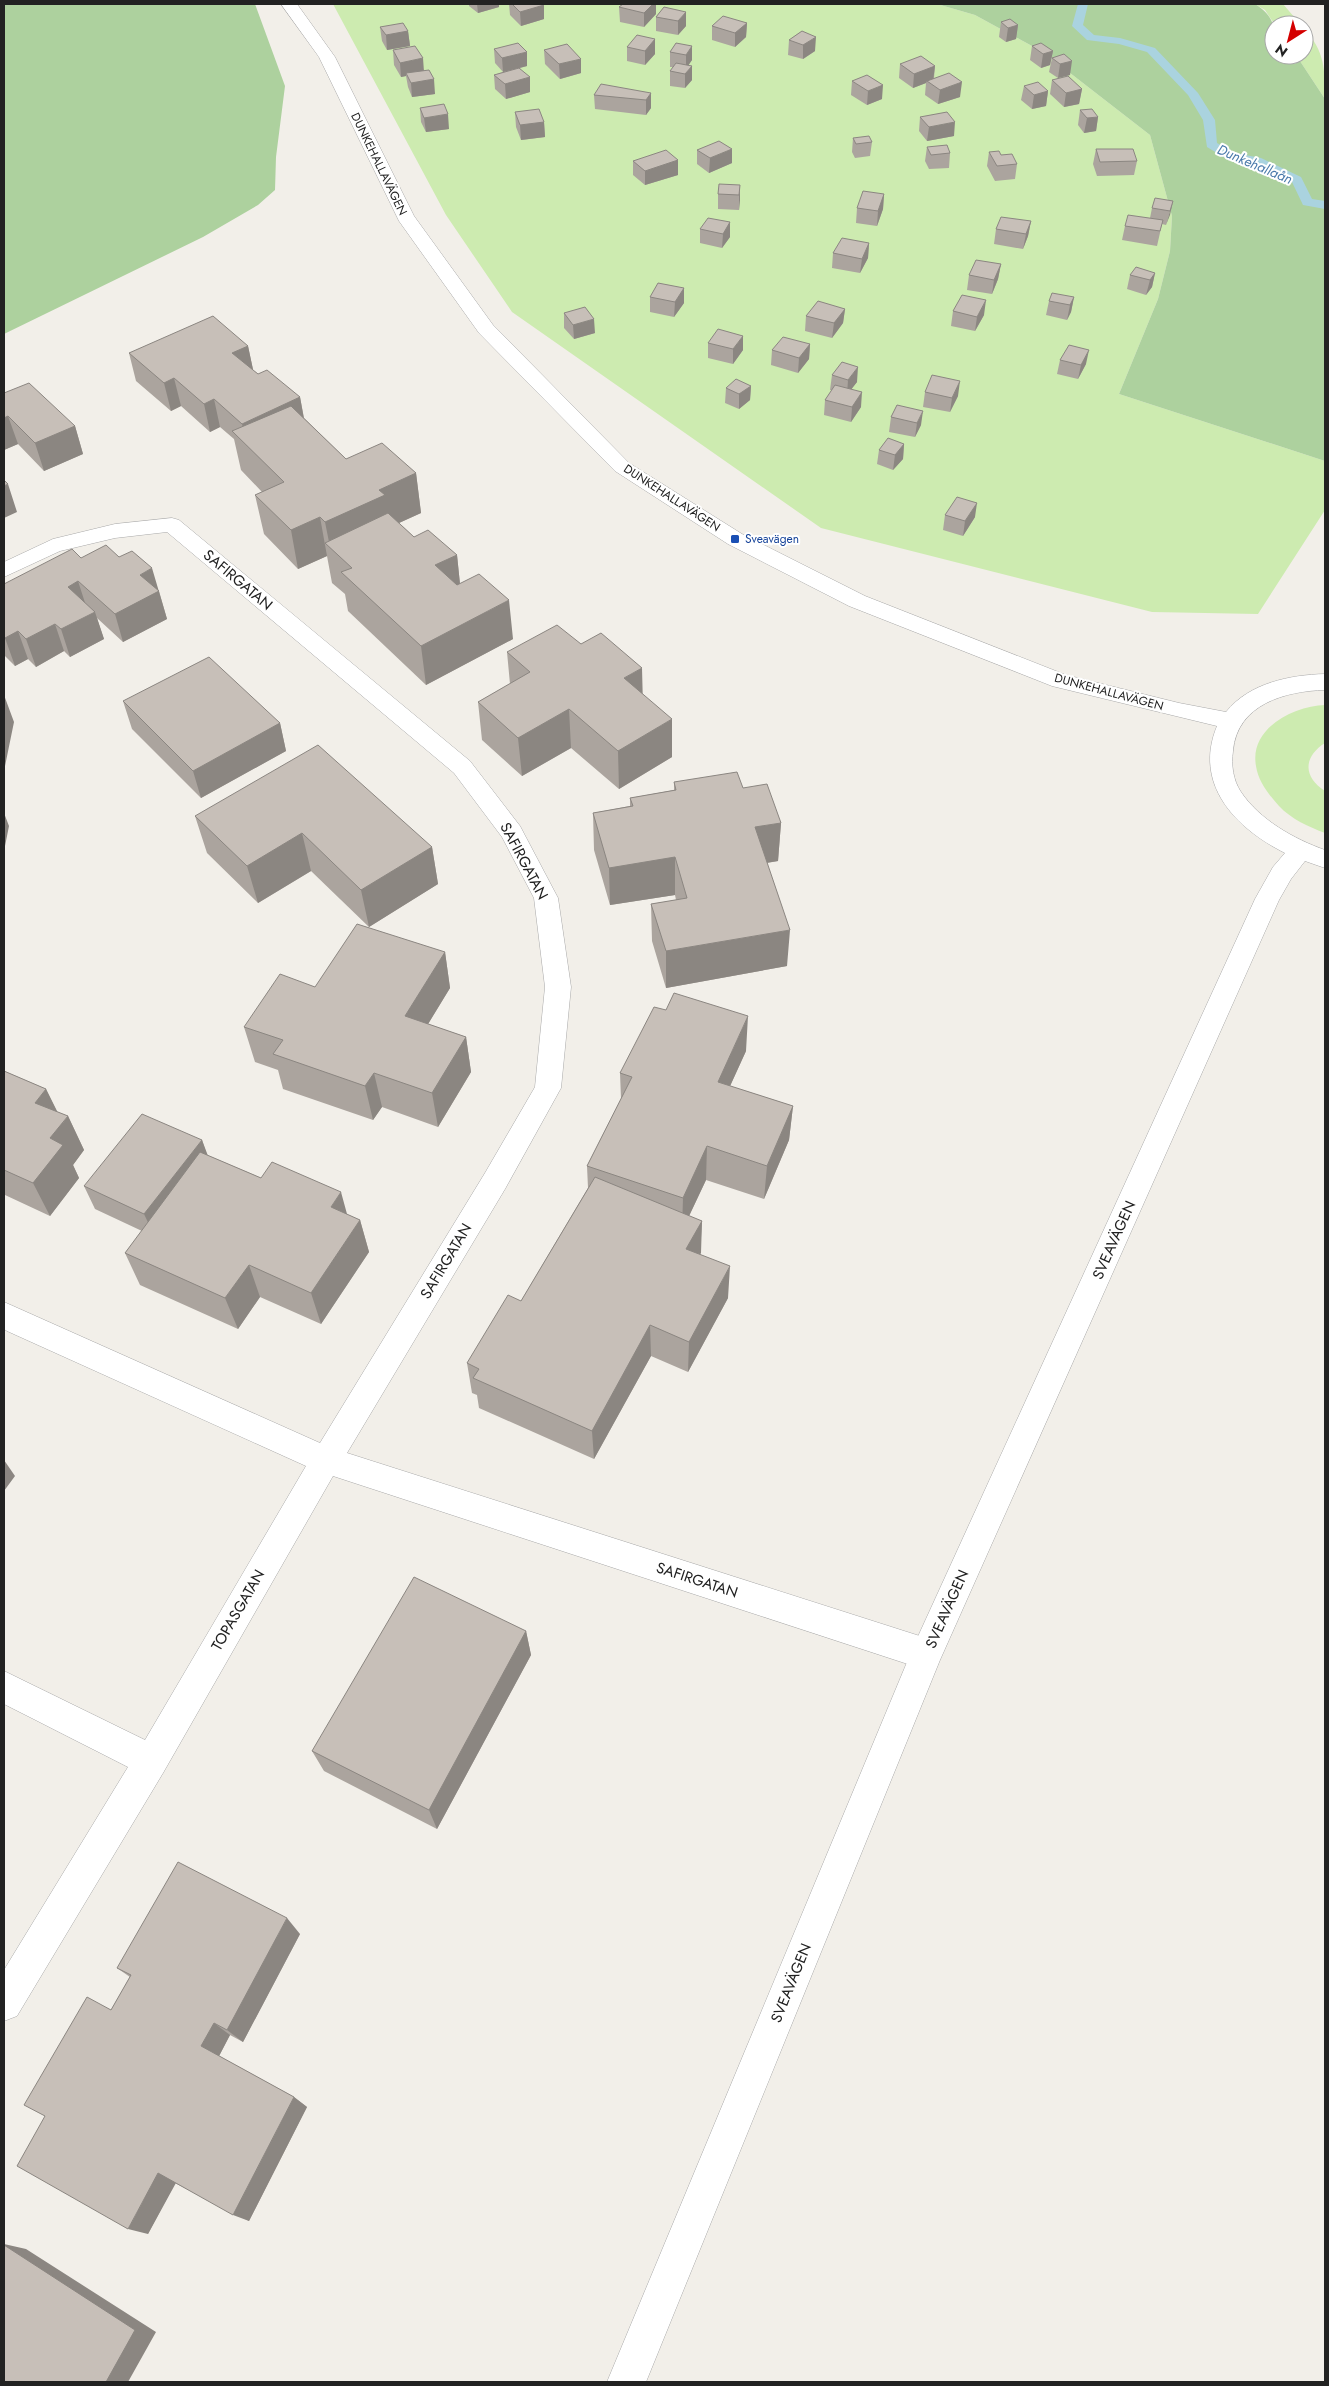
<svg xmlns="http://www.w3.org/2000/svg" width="1329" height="2386" font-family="Jost,sans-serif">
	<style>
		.grass { fill: #cdebb0 }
		.forest { fill: #add19e }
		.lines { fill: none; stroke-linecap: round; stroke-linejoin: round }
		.stream { fill: #aad3df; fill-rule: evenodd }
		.minor-casing { stroke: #a9a9a9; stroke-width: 1 }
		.tertiary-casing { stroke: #a9a9a9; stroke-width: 1 }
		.minor { fill: #fff; fill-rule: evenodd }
		.tertiary { fill: #fff; fill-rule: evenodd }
		.wall { fill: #aba49e }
		.shaded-wall { fill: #8b8681 }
		.building { fill: #c7bfb8; stroke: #8b8681 }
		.transit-dot { fill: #1a4fb4; stroke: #fff; stroke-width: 2 }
		.labels { text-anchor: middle; stroke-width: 4; stroke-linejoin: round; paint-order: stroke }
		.far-street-label { font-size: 12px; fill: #222; stroke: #fff }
		.far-transit-label { font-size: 12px; fill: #164399; stroke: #fff; text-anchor: start }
		.far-water-label { font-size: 14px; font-style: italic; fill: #4a7aab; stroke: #fff }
		.street-label { font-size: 15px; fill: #222; stroke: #fff }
	</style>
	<rect width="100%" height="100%" fill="#f2efe9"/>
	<!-- grass -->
	<path class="grass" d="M 333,4 L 937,4 L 975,15 L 1043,52 L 1150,135 L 1172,216 L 1170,251 L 1158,299 L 1119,394 L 1325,461 L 1325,510 L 1258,614 L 1152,612 L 821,528 L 512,312 L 446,215 Z
		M 1255,4 L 1283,4 L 1301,25 L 1275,25 L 1265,10 Z
		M 1304,28 C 1325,52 1325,69 1325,99 L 1296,55 L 1304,55 Z
		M 1325,705 L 1325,743 C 1303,757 1303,777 1325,791 L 1325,833 C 1309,827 1291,819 1279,806 C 1269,795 1258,781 1256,766 C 1249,728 1294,706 1325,705 Z"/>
	<!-- forest -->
	<path class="forest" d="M 4,4 L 255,4 L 285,86 L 276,157 L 275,190 L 258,205 L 203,237 L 4,334 Z
		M 937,4 L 1255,4 C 1278,19 1274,30 1274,55 L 1296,55 L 1325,99 L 1325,461 L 1119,394 L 1158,299 L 1170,251 L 1172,216 L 1150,135 L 1043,52 L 975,15 Z"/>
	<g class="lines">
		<!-- stream -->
		<path class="stream" d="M 1078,4 L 1088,4 L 1083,25 L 1094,35 L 1120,38 L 1155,48 L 1198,93 L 1215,120 L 1217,143 L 1235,153 L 1261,158 L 1301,177 L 1312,199 L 1325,201 L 1325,209 L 1303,205 L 1292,182 L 1254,164 L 1227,159 L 1207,147 L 1203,120 L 1188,95 L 1147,52 L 1119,44 L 1087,40 L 1072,26 Z"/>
		<defs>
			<path id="minor" d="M 172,518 L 179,520 L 470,761 L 520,826 L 558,898 L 571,987 L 561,1088 L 505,1189 L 347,1453 L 926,1638 L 937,1643 L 942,1654 L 937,1665 L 926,1670 L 333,1476 L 163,1773 L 17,2016 L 4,2021 L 4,1970 L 128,1767 L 4,1704 L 4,1671 L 145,1740 L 306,1466 L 7,1331 L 4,1329 L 4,1302 L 320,1443 L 485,1173 L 535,1087 L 545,987 L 534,898 L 502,837 L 454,773 L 167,532 L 115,538 L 60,551 L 4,577 L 4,562 L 53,539 L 115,524 Z"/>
			<path id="tertiary" d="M 281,4 L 297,4 L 335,57 L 414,216 L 493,325 L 629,463 L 742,534 L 865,596 L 1066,675 L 1179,703 L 1226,712 C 1249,683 1290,675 1325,674 L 1325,690 C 1286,691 1237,704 1233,751 C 1231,765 1233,780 1241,792 C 1260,820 1294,839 1325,850 L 1325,868 L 1305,861 L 1291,879 L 1279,900 L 940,1660 L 646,2382 L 607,2382 L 915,1643 L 1255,899 L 1273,867 L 1285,853 C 1235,828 1193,784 1217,726 L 1052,686 L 849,606 L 728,544 L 615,471 L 479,333 L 399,221 L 319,57 Z"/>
		</defs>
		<!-- minor casing -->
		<use href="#minor" class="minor-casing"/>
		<!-- tertiary casing -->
		<use href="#tertiary" class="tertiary-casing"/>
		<!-- minor -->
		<use href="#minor" class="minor"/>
		<!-- tertiary -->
		<use href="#tertiary" class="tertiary"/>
	</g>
	<!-- wall -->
	<path class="wall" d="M 469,4 L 499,4 L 499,7 L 478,13 L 469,6 Z
		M 509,4 L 542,4 L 544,19 L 521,26 L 510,15 Z
		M 623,4 L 656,4 L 656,14 L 644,27 L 620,22 L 619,7 Z
		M 664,7 L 686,26 L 678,35 L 656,31 L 656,17 Z
		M 1001,22 L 1018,25 L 1016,39 L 1006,42 L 999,37 Z
		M 747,23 L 746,37 L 735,47 L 712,40 L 712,26 Z
		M 380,27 L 408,31 L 410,46 L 387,50 L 382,41 Z
		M 802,31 L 815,51 L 803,59 L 788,55 L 789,40 Z
		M 655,39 L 655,54 L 645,65 L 627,61 L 627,47 Z
		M 676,43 L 692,60 L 688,65 L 692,66 L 692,80 L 685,88 L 670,86 L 670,71 L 673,67 L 670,67 L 670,52 Z
		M 1032,46 L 1053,51 L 1050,65 L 1041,68 L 1030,60 Z
		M 494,49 L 527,66 L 520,68 L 530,92 L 506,99 L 495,89 L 494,75 L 503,72 L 495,63 Z
		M 393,50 L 424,70 L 435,94 L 412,97 L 408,87 L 406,76 L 401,77 L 394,65 Z
		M 544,50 L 581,73 L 560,79 L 545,64 Z
		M 1064,54 L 1070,75 L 1058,78 L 1049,72 L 1052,58 Z
		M 900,64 L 935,66 L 934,78 L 960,97 L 938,104 L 925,95 L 926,83 L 913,88 L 899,78 Z
		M 1052,80 L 1082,89 L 1079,104 L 1064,107 L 1050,94 Z
		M 852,81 L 882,99 L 867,105 L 851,95 Z
		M 1024,86 L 1048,91 L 1046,106 L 1032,109 L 1021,100 Z
		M 651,93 L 651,108 L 646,115 L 595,109 L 594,95 Z
		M 420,108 L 449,129 L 426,132 L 421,122 Z
		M 1080,110 L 1098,117 L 1096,131 L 1084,133 L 1078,125 Z
		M 515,112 L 544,122 L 545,137 L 521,140 L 516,127 Z
		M 920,117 L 954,136 L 927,141 L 919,131 Z
		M 853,138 L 872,142 L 870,156 L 855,158 L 852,152 Z
		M 927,147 L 950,153 L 949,168 L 929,169 L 925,161 Z
		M 1096,149 L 1137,161 L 1134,175 L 1097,176 L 1093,164 Z
		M 697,150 L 732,163 L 709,173 L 697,164 Z
		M 989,152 L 1001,155 L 1017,164 L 1015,179 L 995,181 L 987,166 Z
		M 678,160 L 678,175 L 645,185 L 633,175 L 633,161 Z
		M 740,185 L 739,210 L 718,209 L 718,194 Z
		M 884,194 L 883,209 L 877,226 L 856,223 L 857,208 Z
		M 1173,201 L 1166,225 L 1162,224 L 1157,246 L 1122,240 L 1125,226 L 1150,218 L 1152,208 Z
		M 1031,221 L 1028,236 L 1023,249 L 994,244 L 996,229 Z
		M 730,222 L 730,237 L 722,248 L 700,243 L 700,229 Z
		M 869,243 L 868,258 L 860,273 L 832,268 L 833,253 Z
		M 1001,264 L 998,279 L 992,294 L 967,290 L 969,275 Z
		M 1155,273 L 1152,287 L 1146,295 L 1127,289 L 1130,275 Z
		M 684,288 L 684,303 L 674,317 L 650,312 L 650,297 Z
		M 1074,297 L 1071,312 L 1067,320 L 1046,315 L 1049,301 Z
		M 845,309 L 843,323 L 832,338 L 805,331 L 806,316 Z
		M 953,311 L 984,315 L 975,331 L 951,326 Z
		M 564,313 L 595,333 L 574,339 L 564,328 Z
		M 708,343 L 743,350 L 733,364 L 708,358 Z
		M 810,344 L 809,359 L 798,373 L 771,365 L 772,350 Z
		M 248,346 L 253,370 L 258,374 L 300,397 L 304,418 L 346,459 L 416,473 L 421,513 L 399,523 L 414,537 L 457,555 L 460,584 L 513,639 L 426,685 L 348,611 L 345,594 L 332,583 L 327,556 L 298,569 L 264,534 L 255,495 L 262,492 L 241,470 L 234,439 L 220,427 L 210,432 L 181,406 L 171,411 L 136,381 L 129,353 Z
		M 1060,360 L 1086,364 L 1078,379 L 1057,374 Z
		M 832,375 L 857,382 L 851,389 L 861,407 L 851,422 L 824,415 L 825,400 L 832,390 L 830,390 Z
		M 751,386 L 750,400 L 739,409 L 725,403 L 726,388 Z
		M 925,392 L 958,396 L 950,412 L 923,407 Z
		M 4,393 L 75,426 L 83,454 L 44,471 L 18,444 L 4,450 Z
		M 897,405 L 921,425 L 915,437 L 889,432 L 891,417 Z
		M 904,444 L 903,459 L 893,470 L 877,464 L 879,450 Z
		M 945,515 L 975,517 L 963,536 L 943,530 Z
		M 81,558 L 158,590 L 159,591 L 167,619 L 123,642 L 97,618 L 104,639 L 70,657 L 64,651 L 36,667 L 28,659 L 15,666 L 4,655 L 4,584 Z
		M 507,652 L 643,694 L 672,757 L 619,789 L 571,748 L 522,776 L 482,740 L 478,702 L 510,684 Z
		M 123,701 L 280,723 L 286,751 L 201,798 L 132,729 Z
		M 674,782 L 743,788 L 781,823 L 778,861 L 767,863 L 787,966 L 666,988 L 652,941 L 651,904 L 676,900 L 675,895 L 610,905 L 594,850 L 593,813 L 630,806 L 630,798 L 674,790 Z
		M 195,816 L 432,847 L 438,884 L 369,927 L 311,871 L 258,903 L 207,853 Z
		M 445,952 L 450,988 L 428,1024 L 466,1037 L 471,1072 L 438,1127 L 382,1107 L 373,1120 L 283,1089 L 278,1070 L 255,1062 L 244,1027 L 315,987 Z
		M 746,1051 L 730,1086 L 793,1106 L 789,1140 L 764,1199 L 706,1180 L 689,1216 L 702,1221 L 700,1254 L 728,1298 L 688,1372 L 651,1356 L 594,1459 L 479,1408 L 477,1395 L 472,1393 L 467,1363 L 521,1301 L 588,1188 L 587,1166 L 621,1099 L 620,1073 Z
		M 4,1071 L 46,1089 L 57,1112 L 68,1116 L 84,1150 L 73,1165 L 79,1178 L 50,1216 L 5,1195 L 4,1197 Z
		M 202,1140 L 207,1155 L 360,1220 L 369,1252 L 321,1324 L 260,1297 L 238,1329 L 140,1285 L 125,1253 L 142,1231 L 95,1209 L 84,1186 Z
		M 526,1631 L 531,1655 L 437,1829 L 324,1771 L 312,1751 Z
		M 300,1934 L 243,2042 L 230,2035 L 219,2056 L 294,2097 L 307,2107 L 249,2221 L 175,2183 L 148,2234 L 111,2010 L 130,1977 L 117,1968 Z"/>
	<!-- shaded-wall -->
	<path class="shaded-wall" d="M 477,4 L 499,4 L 499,7 L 478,13 Z
		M 653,4 L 656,4 L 656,14 L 644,27 L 644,13 Z
		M 544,5 L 544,19 L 521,26 L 520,12 Z
		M 686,12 L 686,26 L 678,35 L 678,21 Z
		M 747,23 L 746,37 L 735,47 L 735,33 Z
		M 1018,25 L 1016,39 L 1006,42 L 1008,28 Z
		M 408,31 L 410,46 L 387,50 L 386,35 Z
		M 816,37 L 815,51 L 803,59 L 803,45 Z
		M 655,39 L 655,54 L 645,65 L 645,51 Z
		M 692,46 L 692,60 L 686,69 L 686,55 Z
		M 1053,51 L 1050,65 L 1041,68 L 1043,54 Z
		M 527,52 L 527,66 L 503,72 L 502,58 Z
		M 423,58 L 424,72 L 406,73 L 406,76 L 401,77 L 400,63 Z
		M 581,59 L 581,73 L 560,79 L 559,64 Z
		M 1072,61 L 1070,75 L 1058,78 L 1060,64 Z
		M 692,66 L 692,80 L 685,88 L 685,74 Z
		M 935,66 L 933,81 L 927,81 L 926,83 L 913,88 L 914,74 Z
		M 530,77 L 530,92 L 506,99 L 505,84 Z
		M 434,79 L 435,94 L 412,97 L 411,83 Z
		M 962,82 L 960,97 L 938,104 L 940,90 Z
		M 883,85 L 882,99 L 867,105 L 868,91 Z
		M 1082,89 L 1079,104 L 1064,107 L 1066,93 Z
		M 1048,91 L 1046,106 L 1032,109 L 1034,95 Z
		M 651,93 L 651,108 L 646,115 L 646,100 Z
		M 448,114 L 449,129 L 426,132 L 424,118 Z
		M 1098,117 L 1096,131 L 1084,133 L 1087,118 Z
		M 544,122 L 545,137 L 521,140 L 520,125 Z
		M 955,122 L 954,136 L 927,141 L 929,127 Z
		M 732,149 L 732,163 L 709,173 L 710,158 Z
		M 678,160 L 678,175 L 645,185 L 645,171 Z
		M 740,185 L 740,200 L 739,210 L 739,195 Z
		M 884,194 L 883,209 L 877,226 L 878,211 Z
		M 1173,201 L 1170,215 L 1166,225 L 1170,211 Z
		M 1031,221 L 1028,236 L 1023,249 L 1026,234 Z
		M 730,222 L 730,237 L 722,248 L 723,234 Z
		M 869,243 L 868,258 L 860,273 L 862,259 Z
		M 1001,264 L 998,279 L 992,294 L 994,280 Z
		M 1155,273 L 1152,287 L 1146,295 L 1150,280 Z
		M 684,288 L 684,303 L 674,317 L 675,302 Z
		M 1074,297 L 1071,312 L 1067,320 L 1070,305 Z
		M 986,300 L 984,315 L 975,331 L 977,317 Z
		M 845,309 L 843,323 L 832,338 L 834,323 Z
		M 594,319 L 595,333 L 574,339 L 573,325 Z
		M 743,336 L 743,350 L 733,364 L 733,349 Z
		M 810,344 L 809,359 L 798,373 L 799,358 Z
		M 248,346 L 254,374 L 232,353 Z
		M 1089,350 L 1086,364 L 1078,379 L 1081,365 Z
		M 858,367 L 857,382 L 847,395 L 848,380 Z
		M 174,378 L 181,406 L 171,411 L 164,383 Z
		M 960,381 L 958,396 L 950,412 L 952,398 Z
		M 751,386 L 750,400 L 739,409 L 739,394 Z
		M 862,392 L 861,407 L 851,422 L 852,407 Z
		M 300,397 L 305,425 L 247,446 L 242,424 Z
		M 214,399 L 220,427 L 210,432 L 204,404 Z
		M 923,411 L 921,425 L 915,437 L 917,423 Z
		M 8,416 L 18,444 L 4,450 L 4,418 Z
		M 75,426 L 83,454 L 44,471 L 35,443 Z
		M 904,444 L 903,459 L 893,470 L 895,455 Z
		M 416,473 L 421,513 L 390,527 L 330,547 L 325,522 L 379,490 Z
		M 8,484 L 17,512 L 4,518 L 4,486 Z
		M 977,503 L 975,517 L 963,536 L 965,521 Z
		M 320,517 L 327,556 L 298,569 L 291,530 Z
		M 457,555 L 461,594 L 435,565 Z
		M 152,568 L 167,619 L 123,642 L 115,614 L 140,575 Z
		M 78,581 L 87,609 L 68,587 Z
		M 509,600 L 513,639 L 426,685 L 421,646 Z
		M 95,612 L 104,639 L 70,657 L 61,629 Z
		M 55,624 L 64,651 L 36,667 L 26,639 Z
		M 18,631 L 28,659 L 15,666 L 5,638 Z
		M 642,668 L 643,706 L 624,678 Z
		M 4,695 L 14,722 L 4,771 Z
		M 569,709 L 571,748 L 522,776 L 518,738 Z
		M 672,719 L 672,757 L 619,789 L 618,751 Z
		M 280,723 L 286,751 L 201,798 L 193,771 Z
		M 4,813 L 9,826 L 4,851 Z
		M 781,823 L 778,861 L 752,865 L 755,827 Z
		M 302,833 L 311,871 L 258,903 L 247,866 Z
		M 432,847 L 438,884 L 369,927 L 361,890 Z
		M 675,857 L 675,895 L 610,905 L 609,868 Z
		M 790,930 L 787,966 L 666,988 L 666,951 Z
		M 445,952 L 450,988 L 411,1052 L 405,1016 Z
		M 748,1016 L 746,1051 L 716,1117 L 718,1082 Z
		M 466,1037 L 471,1072 L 438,1127 L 432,1093 Z
		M 374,1073 L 382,1107 L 373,1120 L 365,1086 Z
		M 46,1089 L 63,1123 L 68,1116 L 84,1150 L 73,1165 L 79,1178 L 50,1216 L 33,1183 L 50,1138 L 35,1103 Z
		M 793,1106 L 789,1140 L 764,1199 L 767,1166 Z
		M 202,1140 L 211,1164 L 155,1237 L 144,1214 Z
		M 707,1146 L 706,1180 L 682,1231 L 683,1198 Z
		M 341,1192 L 350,1225 L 331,1207 Z
		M 360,1220 L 369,1252 L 321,1324 L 311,1293 Z
		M 702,1221 L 701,1253 L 686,1280 L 686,1249 Z
		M 249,1265 L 260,1297 L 238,1329 L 225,1298 Z
		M 730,1266 L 728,1298 L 688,1372 L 689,1342 Z
		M 650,1325 L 651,1356 L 594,1459 L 592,1431 Z
		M 4,1460 L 15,1476 L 4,1491 Z
		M 526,1631 L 531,1655 L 437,1829 L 429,1810 Z
		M 287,1918 L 300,1934 L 243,2042 L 227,2030 Z
		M 214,2023 L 230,2035 L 218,2058 L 201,2046 Z
		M 294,2097 L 307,2107 L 249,2221 L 233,2215 Z
		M 158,2173 L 177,2181 L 148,2234 L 128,2229 Z
		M 4,2244 L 26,2249 L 156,2332 L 128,2382 L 106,2382 L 4,2245 Z"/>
	<!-- building -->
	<path class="building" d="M 512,4 L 542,4 L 544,5 L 520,12 Z
		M 623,4 L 653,4 L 644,13 L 619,7 Z
		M 664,7 L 686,12 L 678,21 L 656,17 Z
		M 723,16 L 747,23 L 735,33 L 712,26 Z
		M 1010,19 L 1018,25 L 1008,28 L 1001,22 Z
		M 403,23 L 408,31 L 386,35 L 380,27 Z
		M 802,31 L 816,37 L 803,45 L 789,40 Z
		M 637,35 L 655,39 L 645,51 L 627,47 Z
		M 518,43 L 527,52 L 502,58 L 494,49 Z
		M 676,43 L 692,46 L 686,55 L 670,52 Z
		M 1041,43 L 1053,51 L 1043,54 L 1032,46 Z
		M 567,44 L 581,59 L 559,64 L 544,50 Z
		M 415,46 L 423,58 L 400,63 L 393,50 Z
		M 1064,54 L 1072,61 L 1060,64 L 1052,58 Z
		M 921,56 L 935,66 L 914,74 L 900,64 Z
		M 676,63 L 692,66 L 685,74 L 670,71 Z
		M 519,68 L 530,77 L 505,84 L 494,75 Z
		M 429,70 L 434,79 L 411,83 L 406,73 Z
		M 949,73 L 962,82 L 940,90 L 927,81 Z
		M 867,75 L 883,85 L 868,91 L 852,81 Z
		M 1068,76 L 1082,89 L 1066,93 L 1052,80 Z
		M 1038,82 L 1048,91 L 1034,95 L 1024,86 Z
		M 601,84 L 651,93 L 646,100 L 594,95 Z
		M 444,104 L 448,114 L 424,118 L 420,108 Z
		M 539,109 L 544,122 L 520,125 L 515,112 Z
		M 1092,109 L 1098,117 L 1087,118 L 1080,110 Z
		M 947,112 L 955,122 L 929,127 L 920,117 Z
		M 869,136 L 872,142 L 856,144 L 853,138 Z
		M 719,141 L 732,149 L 710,158 L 697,150 Z
		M 947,145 L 950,153 L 931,155 L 927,147 Z
		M 1096,149 L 1133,149 L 1137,161 L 1100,162 Z
		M 666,150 L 678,160 L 645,171 L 633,161 Z
		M 999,151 L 1001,155 L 1012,154 L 1017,164 L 997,166 L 989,152 Z
		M 719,184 L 740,185 L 739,195 L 718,194 Z
		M 863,191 L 884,194 L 878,211 L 857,208 Z
		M 1155,198 L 1173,201 L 1170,211 L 1152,208 Z
		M 1128,215 L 1163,220 L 1160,231 L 1125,226 Z
		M 1001,217 L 1031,221 L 1026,234 L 996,229 Z
		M 708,218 L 730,222 L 723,234 L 700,229 Z
		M 842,238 L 869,243 L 862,259 L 833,253 Z
		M 976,260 L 1001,264 L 994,280 L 969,275 Z
		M 1136,267 L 1155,273 L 1150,280 L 1130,275 Z
		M 658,283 L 684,288 L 675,302 L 650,297 Z
		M 1052,293 L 1074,297 L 1070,305 L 1049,301 Z
		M 962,295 L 986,300 L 977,317 L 953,311 Z
		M 818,301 L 845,309 L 834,323 L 806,316 Z
		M 585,307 L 594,319 L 573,325 L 564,313 Z
		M 213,316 L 248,346 L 232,353 L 258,374 L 267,370 L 300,397 L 242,424 L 214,399 L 204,404 L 174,378 L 164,383 L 129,353 Z
		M 718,329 L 743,336 L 733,349 L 708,343 Z
		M 783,337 L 810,344 L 799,358 L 772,350 Z
		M 1069,345 L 1089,350 L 1081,365 L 1060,360 Z
		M 842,362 L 858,367 L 848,380 L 832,375 Z
		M 932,375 L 960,381 L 952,398 L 925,392 Z
		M 736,379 L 751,386 L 739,394 L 726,388 Z
		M 29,383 L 75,426 L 35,443 L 8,416 L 4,418 L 4,393 Z
		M 835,385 L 862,392 L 852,407 L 825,400 Z
		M 897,405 L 923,411 L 917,423 L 891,417 Z
		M 291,406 L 346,459 L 382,443 L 416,473 L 379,490 L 385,495 L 325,522 L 320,517 L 291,530 L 255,495 L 284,482 L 232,431 Z
		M 888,438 L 904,444 L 895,455 L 879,450 Z
		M 4,480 L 8,484 L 4,486 Z
		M 957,497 L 977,503 L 965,521 L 945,515 Z
		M 388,513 L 414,537 L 428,530 L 457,555 L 435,565 L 457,585 L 479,574 L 509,600 L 421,646 L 341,572 L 352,568 L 325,543 Z
		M 106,545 L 119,557 L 132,551 L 152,568 L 140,575 L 159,591 L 115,614 L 78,581 L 68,587 L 95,612 L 61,629 L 55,624 L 26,639 L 18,631 L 5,638 L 4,637 L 4,584 L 72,549 L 81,558 Z
		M 557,625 L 581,644 L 601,633 L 642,668 L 624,678 L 672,719 L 618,751 L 569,709 L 518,738 L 478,702 L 530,672 L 507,652 Z
		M 209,657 L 280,723 L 193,771 L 123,701 Z
		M 318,745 L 432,847 L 361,890 L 302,833 L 247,866 L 195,816 Z
		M 737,772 L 743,788 L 767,784 L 781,823 L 755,827 L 790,930 L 666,951 L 651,904 L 687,898 L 675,857 L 609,868 L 593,813 L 633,806 L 630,798 L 676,790 L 674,782 Z
		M 357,924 L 445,952 L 405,1016 L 466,1037 L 432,1093 L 374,1073 L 365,1086 L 273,1054 L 283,1040 L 244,1027 L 280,974 L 315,987 Z
		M 674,993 L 748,1016 L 718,1082 L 793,1106 L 767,1166 L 707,1146 L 683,1198 L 587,1166 L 632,1077 L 620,1073 L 654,1007 L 666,1010 Z
		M 4,1071 L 46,1089 L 35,1103 L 68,1116 L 50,1138 L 63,1145 L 33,1183 L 4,1170 Z
		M 142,1114 L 202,1140 L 144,1214 L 84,1186 Z
		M 200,1152 L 261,1178 L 272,1162 L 341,1192 L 331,1207 L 360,1220 L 311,1293 L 249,1265 L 225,1298 L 125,1253 Z
		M 595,1177 L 702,1221 L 686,1249 L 730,1266 L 689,1342 L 650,1325 L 592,1431 L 473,1378 L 479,1369 L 467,1363 L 508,1295 L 521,1301 Z
		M 414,1577 L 526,1631 L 429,1810 L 312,1751 Z
		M 178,1862 L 287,1918 L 227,2030 L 214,2023 L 201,2046 L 294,2097 L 233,2215 L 158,2173 L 128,2229 L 17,2166 L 45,2116 L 24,2105 L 87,1997 L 111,2010 L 131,1975 L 117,1968 Z
		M 4,2245 L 135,2330 L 106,2382 L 4,2382 Z"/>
	<!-- markers -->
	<rect class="transit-dot" x="730" y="534" width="10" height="10" rx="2.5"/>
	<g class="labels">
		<!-- far-street labels -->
		<g class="far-street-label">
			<text transform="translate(379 164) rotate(64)" y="4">DUNKEHALLAVÄGEN</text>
			<text transform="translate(672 498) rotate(33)" y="4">DUNKEHALLAVÄGEN</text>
			<text transform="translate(1109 692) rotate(15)" y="4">DUNKEHALLAVÄGEN</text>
		</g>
		<!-- far-transit labels -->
		<g class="far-transit-label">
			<text x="745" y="543">Sveavägen</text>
		</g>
		<!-- far-water labels -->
		<g class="far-water-label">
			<text transform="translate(1255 164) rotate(23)" y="5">Dunkehallaån</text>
		</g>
		<!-- street labels -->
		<g class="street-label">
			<text transform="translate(238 580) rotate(40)" y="5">SAFIRGATAN</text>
			<text transform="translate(524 861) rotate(62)" y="5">SAFIRGATAN</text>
			<text transform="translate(1114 1240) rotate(-66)" y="5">SVEAVÄGEN</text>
			<text transform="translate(446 1261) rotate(-59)" y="5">SAFIRGATAN</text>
			<text transform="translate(697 1580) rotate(18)" y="5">SAFIRGATAN</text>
			<text transform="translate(947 1609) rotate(-66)" y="5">SVEAVÄGEN</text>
			<text transform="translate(238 1610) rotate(-60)" y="5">TOPASGATAN</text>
			<text transform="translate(791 1983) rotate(-68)" y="5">SVEAVÄGEN</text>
		</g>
	</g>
	<!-- border -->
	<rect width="1329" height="2386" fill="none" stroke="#222222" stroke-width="10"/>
	<!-- north arrow -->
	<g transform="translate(1289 40) rotate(216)"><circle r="24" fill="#ffffff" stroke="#a7a7a7"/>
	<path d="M0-4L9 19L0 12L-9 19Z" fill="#d40000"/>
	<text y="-8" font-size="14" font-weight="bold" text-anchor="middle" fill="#222222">N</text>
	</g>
</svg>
